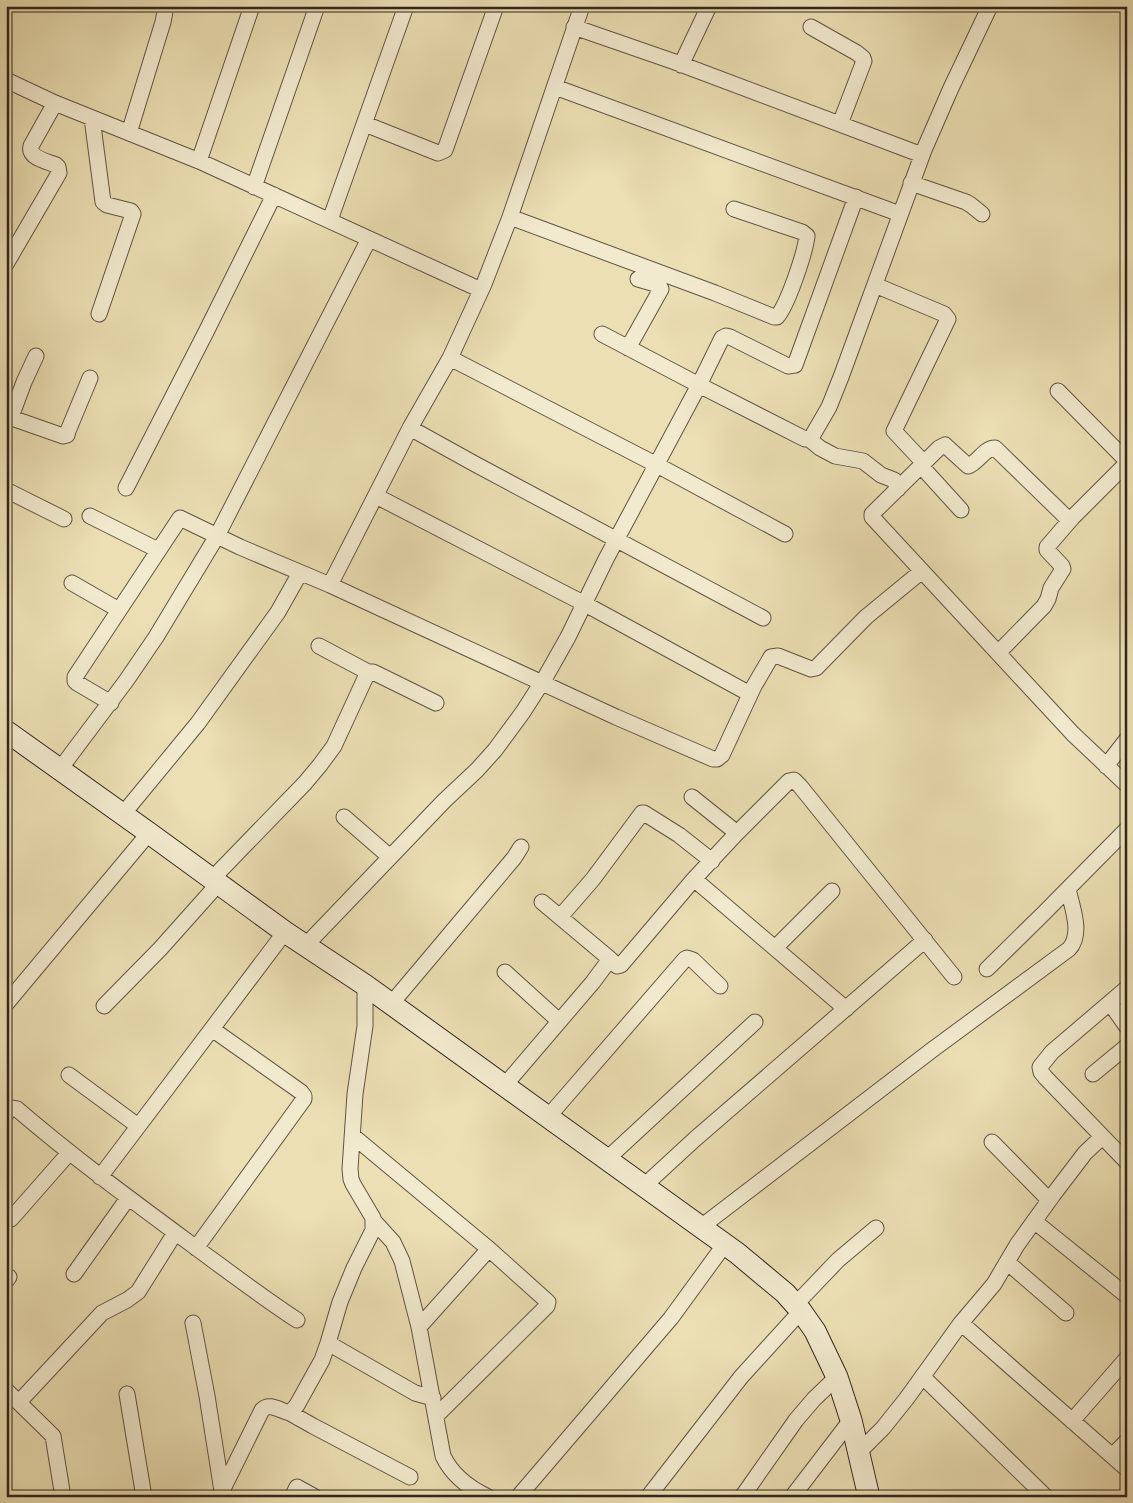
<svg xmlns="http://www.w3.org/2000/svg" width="1133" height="1503" font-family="Cardo,serif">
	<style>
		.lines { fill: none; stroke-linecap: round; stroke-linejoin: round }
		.street-casing { stroke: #605442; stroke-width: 17 }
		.secondary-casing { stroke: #32251d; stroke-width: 23 }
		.street { stroke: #f2eace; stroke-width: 15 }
		.secondary { stroke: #f2eace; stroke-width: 21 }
	</style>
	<rect width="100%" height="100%" fill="#ebdfb3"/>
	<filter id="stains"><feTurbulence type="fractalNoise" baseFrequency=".004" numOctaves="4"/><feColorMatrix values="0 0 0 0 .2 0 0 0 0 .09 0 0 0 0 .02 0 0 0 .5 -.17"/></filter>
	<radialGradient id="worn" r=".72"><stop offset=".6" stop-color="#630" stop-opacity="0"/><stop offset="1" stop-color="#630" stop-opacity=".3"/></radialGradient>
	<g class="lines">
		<defs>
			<path id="street" d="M 574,27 L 675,62 L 922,155
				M 811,27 L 857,53 L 863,58 L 864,61 L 840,124
				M 681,65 L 709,6
				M 6,80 L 55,103 L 199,161 L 481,290
				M 555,87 L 900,214
				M 92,118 L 103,202 L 107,205 L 131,211 L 133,214 L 99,314
				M 365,124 L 438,153 L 445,150 L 496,6
				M 129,133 L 163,22 L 166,6
				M 199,161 L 252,6
				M 911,183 L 966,202 L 971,205 L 982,214
				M 254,187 L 317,6
				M 510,217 L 715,293 L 774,317 L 777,317 C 788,304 805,253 807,236 L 802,232 L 734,209
				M 330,220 L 406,6
				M 6,264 L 59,173 L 58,167 L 56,165 C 46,161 28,158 31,146 L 55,103
				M 875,285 L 944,314 L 948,319 L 894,431 L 924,463
				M 602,334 L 699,385 L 805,439 L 811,438 L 829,407 L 841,377 L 924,150 L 951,88 L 990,6
				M 628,348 L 661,289 L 659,285 L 638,279
				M 450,358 L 657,465 L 785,534
				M 1058,391 L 1127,461
				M 6,416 L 63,436 L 67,435 L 68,431 L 90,378
				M 11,417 L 24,382 L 36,356
				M 410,428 L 475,464 L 763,618
				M 809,439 L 820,448 L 835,456 L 863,461 L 881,475 L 894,480 L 898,489
				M 921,466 L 961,510
				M 126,488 L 206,332 L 274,195
				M 6,490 L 64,519
				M 376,496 L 585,604 L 750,694
				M 90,516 L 158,550
				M 1069,520 L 995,448 C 984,448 978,463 968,466 L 945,445 L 939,448 L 872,514 L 872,517 L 1073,734 L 1127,785
				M 72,583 L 119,610
				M 330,585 L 410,428 L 450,358 L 484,284 L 510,217 L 582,6
				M 319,646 L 368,672
				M 998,653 L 1044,606 L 1048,599 L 1051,588 L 1063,569 L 1062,566 L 1047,550 L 1047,547 L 1072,518 L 1127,463
				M 111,703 L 77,683 L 75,681 L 75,677 L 180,518 L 240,547 L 330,585 L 616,717 L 713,759 L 717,759 L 722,755 L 754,686 L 771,657 L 778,656 L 811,669 L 816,668 L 866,617 L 922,571
				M 1106,766 L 1127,739
				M 60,769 L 126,681 L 156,637 L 217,536 L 369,239
				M 692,797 L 737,833
				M 123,814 L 198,723 L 278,612 L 300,573
				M 344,817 L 390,857
				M 212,879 L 305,783 L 320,765 L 334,746 L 368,672 L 373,672 L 436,703
				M 694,879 L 846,1009
				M 542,902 L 610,959
				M 560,917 L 593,879 L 642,813 L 644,813 L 679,835 L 712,861
				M 306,945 L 444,801 L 477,770 L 495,750 L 523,712 L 546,676 L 568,637 L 606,559 L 699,385 L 722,338 L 726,336 L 730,337 L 788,366 L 795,365 L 856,197
				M 775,948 L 832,891
				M 987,969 L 1043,914 L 1127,829
				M 505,972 L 559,1021
				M 1127,988 L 1052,1052 L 1040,1067 L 1041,1072 L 1045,1077 L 1127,1162
				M 1110,1003 L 1127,1027
				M 6,1004 L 149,833
				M 391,1004 L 514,858 L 521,847
				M 104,1006 L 160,949 L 219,883
				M 1093,1074 L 1127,1046
				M 69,1075 L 138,1126
				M 505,1085 L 593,982 L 610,959 L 617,966 L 621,965 L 694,879 L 737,833 L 789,781 L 794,780 L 800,786 L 954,977
				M 6,1114 L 11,1108 L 17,1109 C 74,1158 134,1202 195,1247 C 229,1272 262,1297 297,1320
				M 548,1117 L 685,959 L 687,958 L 693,960 L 720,986
				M 353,1136 L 489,1249 L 548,1302 L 547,1306 L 436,1416
				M 992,1142 L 1049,1200
				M 607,1159 L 755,1022
				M 100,1177 L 285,932
				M 644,1186 L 695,1139 L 925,940
				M 11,1219 L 69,1153
				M 373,1220 L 393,1242 L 402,1261 L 419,1327 L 443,1456 C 452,1475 469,1488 488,1497
				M 1034,1221 L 1127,1296
				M 701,1227 L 932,1050 L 1069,949 C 1083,934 1072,907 1068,889
				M 196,1248 L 304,1099 L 304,1096 L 301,1092 L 212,1029
				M 1007,1262 L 1066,1313
				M 74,1274 L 128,1198
				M 6,1281 L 9,1277
				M 795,1305 L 838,1260 L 876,1228
				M 193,1323 L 207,1396 L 222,1491
				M 961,1323 L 1127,1469
				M 419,1327 L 489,1249
				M 328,1343 L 415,1393 L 433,1398
				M 923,1377 L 1046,1497
				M 6,1390 L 53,1436 L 63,1497
				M 127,1394 L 144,1497
				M 19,1402 L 102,1313 L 127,1300 L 138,1292 L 175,1233
				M 290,1413 L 313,1426 L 410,1477
				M 1072,1421 L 1127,1358
				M 858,1453 L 883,1428 L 907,1398 L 961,1323 L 994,1284 L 1017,1245 L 1053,1195 L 1085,1153 L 1102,1137
				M 1112,1456 L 1127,1441
				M 219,1497 L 262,1410 C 270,1402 280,1411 290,1413 L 297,1405 L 322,1360 L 328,1343 L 340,1302 L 354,1268 L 373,1230 L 373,1218 L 353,1184 L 351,1179 L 350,1169 L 355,1094 L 365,1026 L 365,985
				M 292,1497 L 297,1487 L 315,1497
				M 518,1497 L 671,1318 L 725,1244
				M 648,1497 L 741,1377 L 801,1311
				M 742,1497 L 796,1420 L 814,1399 L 837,1377
				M 792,1497 L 851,1420"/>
			<path id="secondary" d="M 6,731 L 149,833 L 285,932 L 365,985 L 548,1117 L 737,1253 L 785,1293 L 801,1311 L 815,1331 L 837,1377 L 851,1420 L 869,1497"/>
		</defs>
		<!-- street casing -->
		<use href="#street" class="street-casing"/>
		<!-- secondary casing -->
		<use href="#secondary" class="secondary-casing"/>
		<!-- street -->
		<use href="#street" class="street"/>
		<!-- secondary -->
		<use href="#secondary" class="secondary"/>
	</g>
	<!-- margin -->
	<rect width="1133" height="1503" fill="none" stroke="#ebdfb3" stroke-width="25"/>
	<rect x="8" y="8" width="1118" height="1488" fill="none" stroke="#32251d" stroke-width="2.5"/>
	<rect x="12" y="12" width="1108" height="1478" fill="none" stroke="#32251d"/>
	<rect width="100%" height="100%" filter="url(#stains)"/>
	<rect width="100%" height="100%" fill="url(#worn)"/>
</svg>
